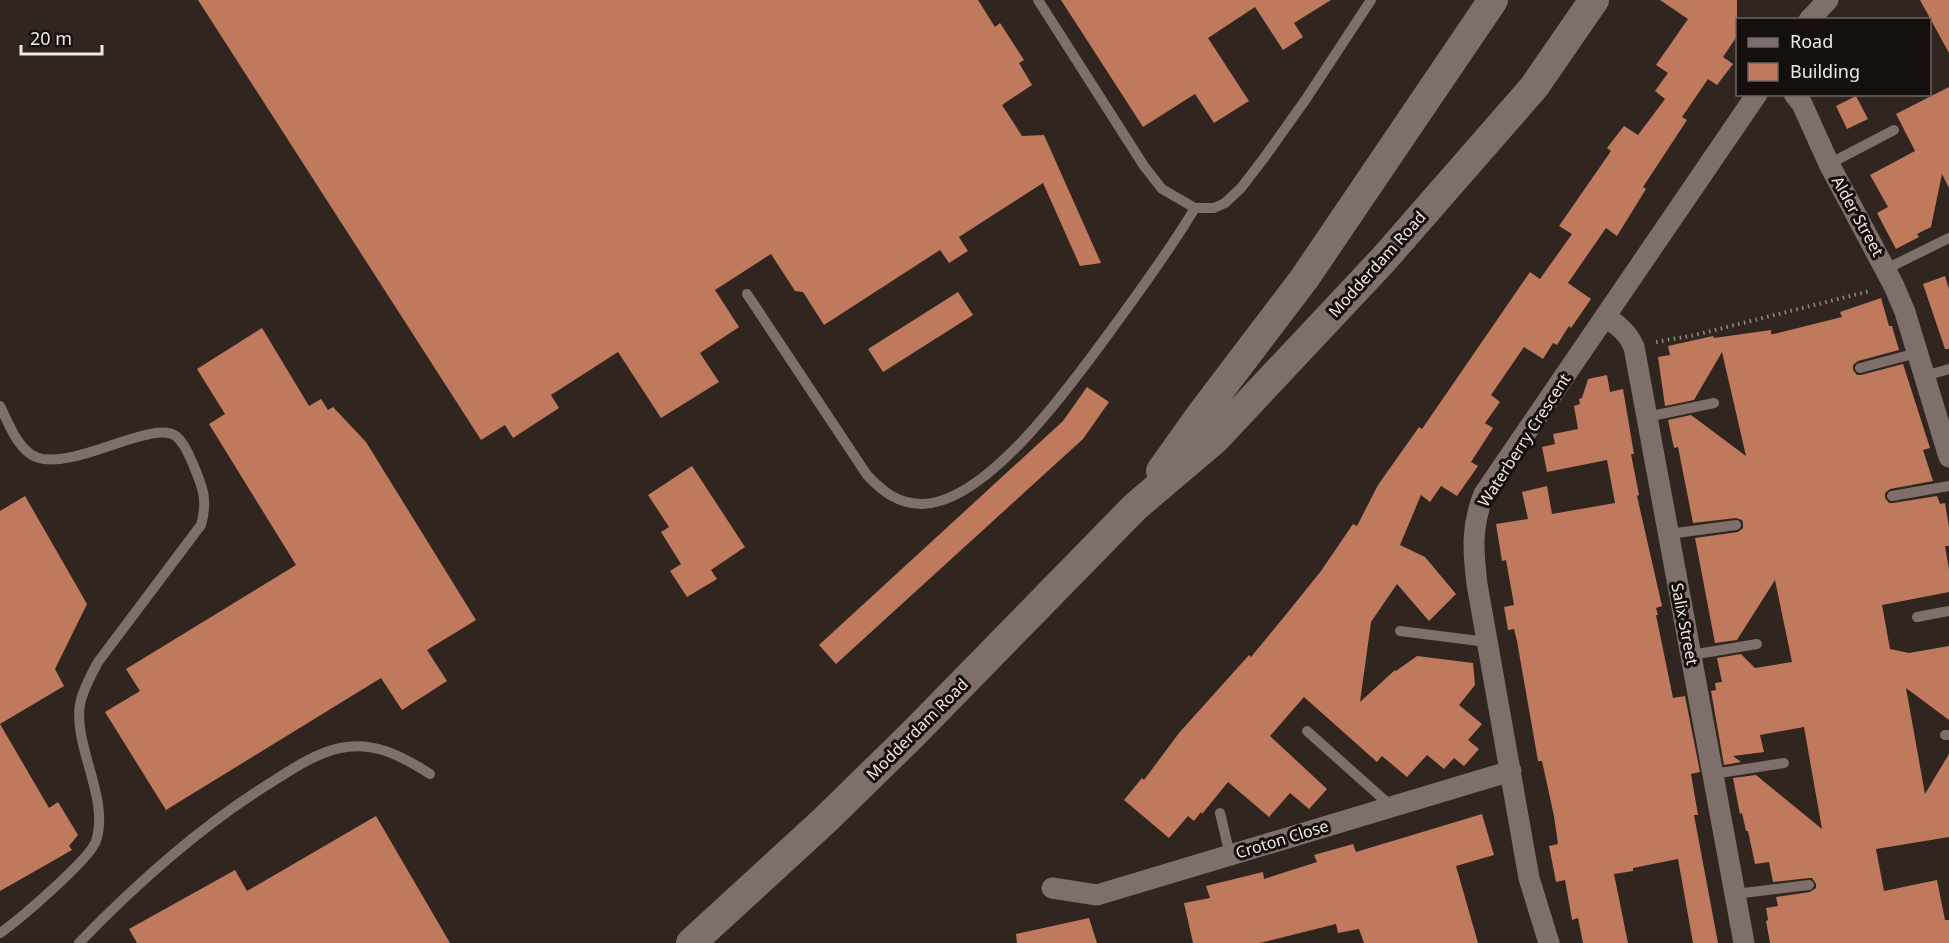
<svg xmlns="http://www.w3.org/2000/svg" width="1949" height="943" font-family="'Noto Sans',sans-serif">
	<style>
		.building { fill: #bf795d }
		.lines { fill: none; stroke-linecap: round; stroke-linejoin: round }
		.path { stroke: #938985; stroke-width: 4; stroke-dasharray: 1.5 4.5; stroke-linecap: butt }
		.lane { stroke: #7e6f6a; stroke-width: 10 }
		.street { stroke: #7e6f6a; stroke-width: 21 }
		.secondary { stroke: #7e6f6a; stroke-width: 30 }
		.labels { text-anchor: middle; stroke-width: 6; stroke-linejoin: round; paint-order: stroke }
		.street-label { font-size: 16px; fill: #f0e8e5; stroke: #150f0d }
	</style>
	<rect width="100%" height="100%" fill="#312520"/>
	<!-- building -->
	<path class="building" d="M 198,0 L 978,0 L 995,27 L 1000,23 L 1024,60 L 1019,63 L 1032,85 L 1002,105 L 1022,136 L 1044,135 L 1101,263 L 1080,266 L 1043,183 L 959,237 L 968,251 L 949,263 L 940,250 L 824,325 L 803,292 L 795,291 L 771,254 L 715,290 L 739,327 L 700,353 L 719,382 L 661,418 L 618,352 L 551,395 L 559,408 L 513,438 L 505,425 L 481,440 Z
		M 1061,0 L 1331,0 L 1294,23 L 1303,37 L 1283,50 L 1255,7 L 1208,38 L 1249,101 L 1214,123 L 1195,94 L 1143,127 Z
		M 1660,0 L 1737,0 L 1737,36 L 1723,57 L 1733,64 L 1717,85 L 1708,79 L 1682,117 L 1687,120 L 1643,187 L 1646,189 L 1617,236 L 1606,228 L 1568,283 L 1591,299 L 1571,328 L 1569,326 L 1557,345 L 1553,343 L 1543,359 L 1524,347 L 1491,395 L 1500,402 L 1485,423 L 1493,428 L 1471,462 L 1478,466 L 1457,496 L 1441,486 L 1430,502 L 1421,495 L 1400,545 L 1425,557 L 1456,594 L 1429,621 L 1397,584 L 1371,622 L 1360,702 L 1395,670 L 1396,671 L 1417,656 L 1473,663 L 1475,685 L 1459,705 L 1482,724 L 1468,740 L 1479,749 L 1464,766 L 1454,758 L 1444,769 L 1427,755 L 1407,777 L 1382,756 L 1377,762 L 1304,697 L 1270,736 L 1327,789 L 1309,809 L 1290,793 L 1269,817 L 1228,782 L 1202,814 L 1201,812 L 1194,821 L 1188,816 L 1169,838 L 1124,800 L 1142,778 L 1144,780 L 1179,733 L 1249,655 L 1251,657 L 1288,612 L 1321,571 L 1353,524 L 1357,526 L 1378,485 L 1419,427 L 1422,429 L 1530,272 L 1540,279 L 1572,234 L 1559,226 L 1611,151 L 1607,148 L 1624,126 L 1638,135 L 1665,99 L 1655,91 L 1668,73 L 1656,65 L 1688,19 Z
		M 1920,0 L 1949,0 L 1949,53 Z
		M 1949,87 L 1949,188 L 1942,174 L 1931,227 L 1917,234 L 1919,237 L 1896,249 L 1877,213 L 1888,207 L 1870,175 L 1915,151 L 1896,114 Z
		M 1856,96 L 1868,119 L 1847,129 L 1836,106 Z
		M 1945,276 L 1949,289 L 1949,349 L 1945,349 L 1923,284 Z
		M 958,292 L 973,315 L 883,372 L 868,349 Z
		M 1881,298 L 1889,326 L 1892,326 L 1899,350 L 1858,361 L 1853,365 L 1853,370 L 1857,375 L 1861,375 L 1903,364 L 1930,448 L 1923,450 L 1933,481 L 1890,489 L 1885,493 L 1885,498 L 1889,503 L 1893,503 L 1937,496 L 1940,504 L 1945,503 L 1949,527 L 1949,546 L 1945,546 L 1949,569 L 1949,592 L 1882,605 L 1890,649 L 1909,653 L 1949,646 L 1949,720 L 1906,688 L 1925,794 L 1949,754 L 1949,837 L 1876,849 L 1884,891 L 1937,880 L 1945,920 L 1949,920 L 1949,943 L 1770,943 L 1766,921 L 1768,920 L 1766,908 L 1778,906 L 1776,897 L 1810,892 L 1816,888 L 1816,884 L 1812,878 L 1809,878 L 1773,882 L 1769,862 L 1755,864 L 1748,831 L 1746,831 L 1742,813 L 1740,814 L 1733,778 L 1756,775 L 1822,829 L 1804,727 L 1760,735 L 1764,752 L 1733,756 L 1741,762 L 1724,765 L 1711,691 L 1716,690 L 1715,683 L 1722,682 L 1717,658 L 1741,654 L 1755,668 L 1792,662 L 1775,580 L 1737,640 L 1715,643 L 1695,538 L 1738,532 L 1743,528 L 1743,523 L 1742,520 L 1736,518 L 1693,523 L 1678,447 L 1674,448 L 1668,420 L 1691,415 L 1746,456 L 1722,352 L 1694,400 L 1665,406 L 1658,357 L 1670,355 L 1668,346 L 1713,336 L 1714,338 L 1771,330 L 1771,334 L 1774,334 L 1842,317 L 1840,312 Z
		M 262,328 L 309,406 L 321,399 L 328,410 L 333,407 L 366,442 L 476,620 L 427,650 L 447,681 L 402,710 L 381,678 L 166,810 L 105,712 L 140,691 L 126,669 L 296,565 L 209,424 L 225,414 L 197,369 Z
		M 1607,375 L 1610,392 L 1623,389 L 1634,454 L 1631,454 L 1639,495 L 1637,496 L 1662,606 L 1656,608 L 1658,615 L 1656,615 L 1673,698 L 1685,696 L 1700,772 L 1691,774 L 1698,815 L 1694,815 L 1718,943 L 1693,943 L 1678,859 L 1633,868 L 1633,871 L 1614,874 L 1628,943 L 1583,943 L 1578,918 L 1572,920 L 1565,880 L 1556,882 L 1549,846 L 1558,844 L 1554,816 L 1542,761 L 1538,761 L 1517,641 L 1514,629 L 1508,630 L 1504,607 L 1514,605 L 1506,560 L 1502,561 L 1496,524 L 1528,519 L 1522,492 L 1547,486 L 1552,514 L 1615,503 L 1607,460 L 1547,472 L 1542,447 L 1555,444 L 1553,434 L 1578,429 L 1574,406 L 1580,404 L 1579,399 L 1582,398 L 1588,379 Z
		M 1087,387 L 1109,402 L 1083,439 L 836,664 L 819,645 L 1063,421 Z
		M 692,466 L 745,547 L 711,570 L 717,579 L 687,597 L 670,571 L 681,564 L 661,532 L 669,527 L 648,495 Z
		M 25,496 L 87,604 L 55,669 L 64,686 L 0,724 L 49,808 L 58,802 L 78,835 L 69,846 L 72,850 L 0,891 L 0,511 Z
		M 1482,814 L 1494,855 L 1456,866 L 1478,943 L 1364,943 L 1359,929 L 1338,933 L 1336,924 L 1260,943 L 1193,943 L 1184,903 L 1210,898 L 1206,886 L 1263,872 L 1264,879 L 1317,862 L 1314,855 L 1353,844 L 1356,852 Z
		M 376,816 L 450,943 L 137,943 L 129,929 L 235,870 L 247,891 Z
		M 1089,918 L 1097,943 L 1017,943 L 1016,934 Z"/>
	<g class="lines">
		<!-- path -->
		<path class="path" d="M 1656,342 L 1695,335 L 1870,291"/>
		<!-- lane -->
		<path class="lane" d="M 1038,0 L 1144,166 L 1162,189 L 1195,208 L 1214,208 L 1225,203 L 1241,188 L 1264,158 L 1306,99 L 1371,0
			M 1829,164 L 1894,130
			M 1886,269 L 1949,238
			M 747,294 L 867,475 C 882,491 898,504 922,504 C 989,503 1075,379 1112,329 C 1141,289 1170,250 1195,208
			M 1860,368 L 1917,353
			M 1925,376 L 1949,369
			M 0,406 C 8,422 18,450 36,457 C 72,472 155,417 177,437 C 185,444 189,455 193,464 C 203,488 208,500 201,525 L 98,662 C 91,675 83,689 80,704 C 73,746 110,799 96,841 C 90,859 19,920 0,933
			M 1647,417 L 1714,403
			M 1892,496 L 1949,486
			M 1669,534 L 1736,525
			M 1917,617 L 1949,611
			M 1400,631 L 1487,642
			M 1691,655 L 1757,644
			M 1307,731 L 1391,806
			M 1945,735 L 1949,735
			M 1713,774 L 1784,763
			M 1220,813 L 1230,855
			M 1735,894 L 1809,885
			M 79,943 C 138,882 203,824 275,780 C 295,767 317,753 340,748 C 374,741 402,756 430,774"/>
		<!-- street -->
		<path class="street" d="M 1809,20 L 1828,0
			M 1794,94 L 1802,104 L 1829,164 L 1894,286 L 1905,312 L 1949,457
			M 1606,317 C 1619,326 1628,333 1634,347 L 1744,943
			M 1052,888 L 1097,895 L 1511,771
			M 1549,943 L 1529,878 L 1477,584 C 1473,551 1471,526 1484,494 L 1757,94"/>
		<!-- secondary -->
		<path class="secondary" d="M 1161,471 L 1203,412 L 1304,279 L 1493,0
			M 691,943 L 824,821 L 912,735 L 1135,507 L 1215,439 L 1383,260 L 1534,87 L 1594,0"/>
	</g>
	<g class="labels">
		<!-- street labels -->
		<g class="street-label">
			<text transform="translate(1858 216) rotate(61)" y="6">Alder Street</text>
			<text transform="translate(1377 264) rotate(-48)" y="6">Modderdam Road</text>
			<text transform="translate(1524 440) rotate(-57)" y="6">Waterberry Crescent</text>
			<text transform="translate(1685 624) rotate(79)" y="6">Salix Street</text>
			<text transform="translate(917 729) rotate(-45)" y="6">Modderdam Road</text>
			<text transform="translate(1282 839) rotate(-17)" y="6">Croton Close</text>
		</g>
	</g>
	<!-- legend -->
	<rect x="1736" y="18" width="195" height="78" fill="#150f0d" stroke="#6d6663" stroke-width="1.5"/>
	<rect x="1748" y="38" width="30" height="9" fill="#7e6f6a" stroke="#6d6663" stroke-width="1.5"/>
	<text x="1790" y="48" font-size="18" fill="#f0e8e5">Road</text>
	<rect x="1748" y="63" width="30" height="18" fill="#bf795d" stroke="#6d6663" stroke-width="1.5"/>
	<text x="1790" y="78" font-size="18" fill="#f0e8e5">Building</text>
	<!-- scale -->
	<path d="M21 45v9h81v-9" fill="none" stroke="#f0e8e5" stroke-width="3"/>
	<text x="30" y="45" font-size="18" fill="#f0e8e5" stroke="#150f0d" stroke-width="4.5" paint-order="stroke">20 m</text>
</svg>
